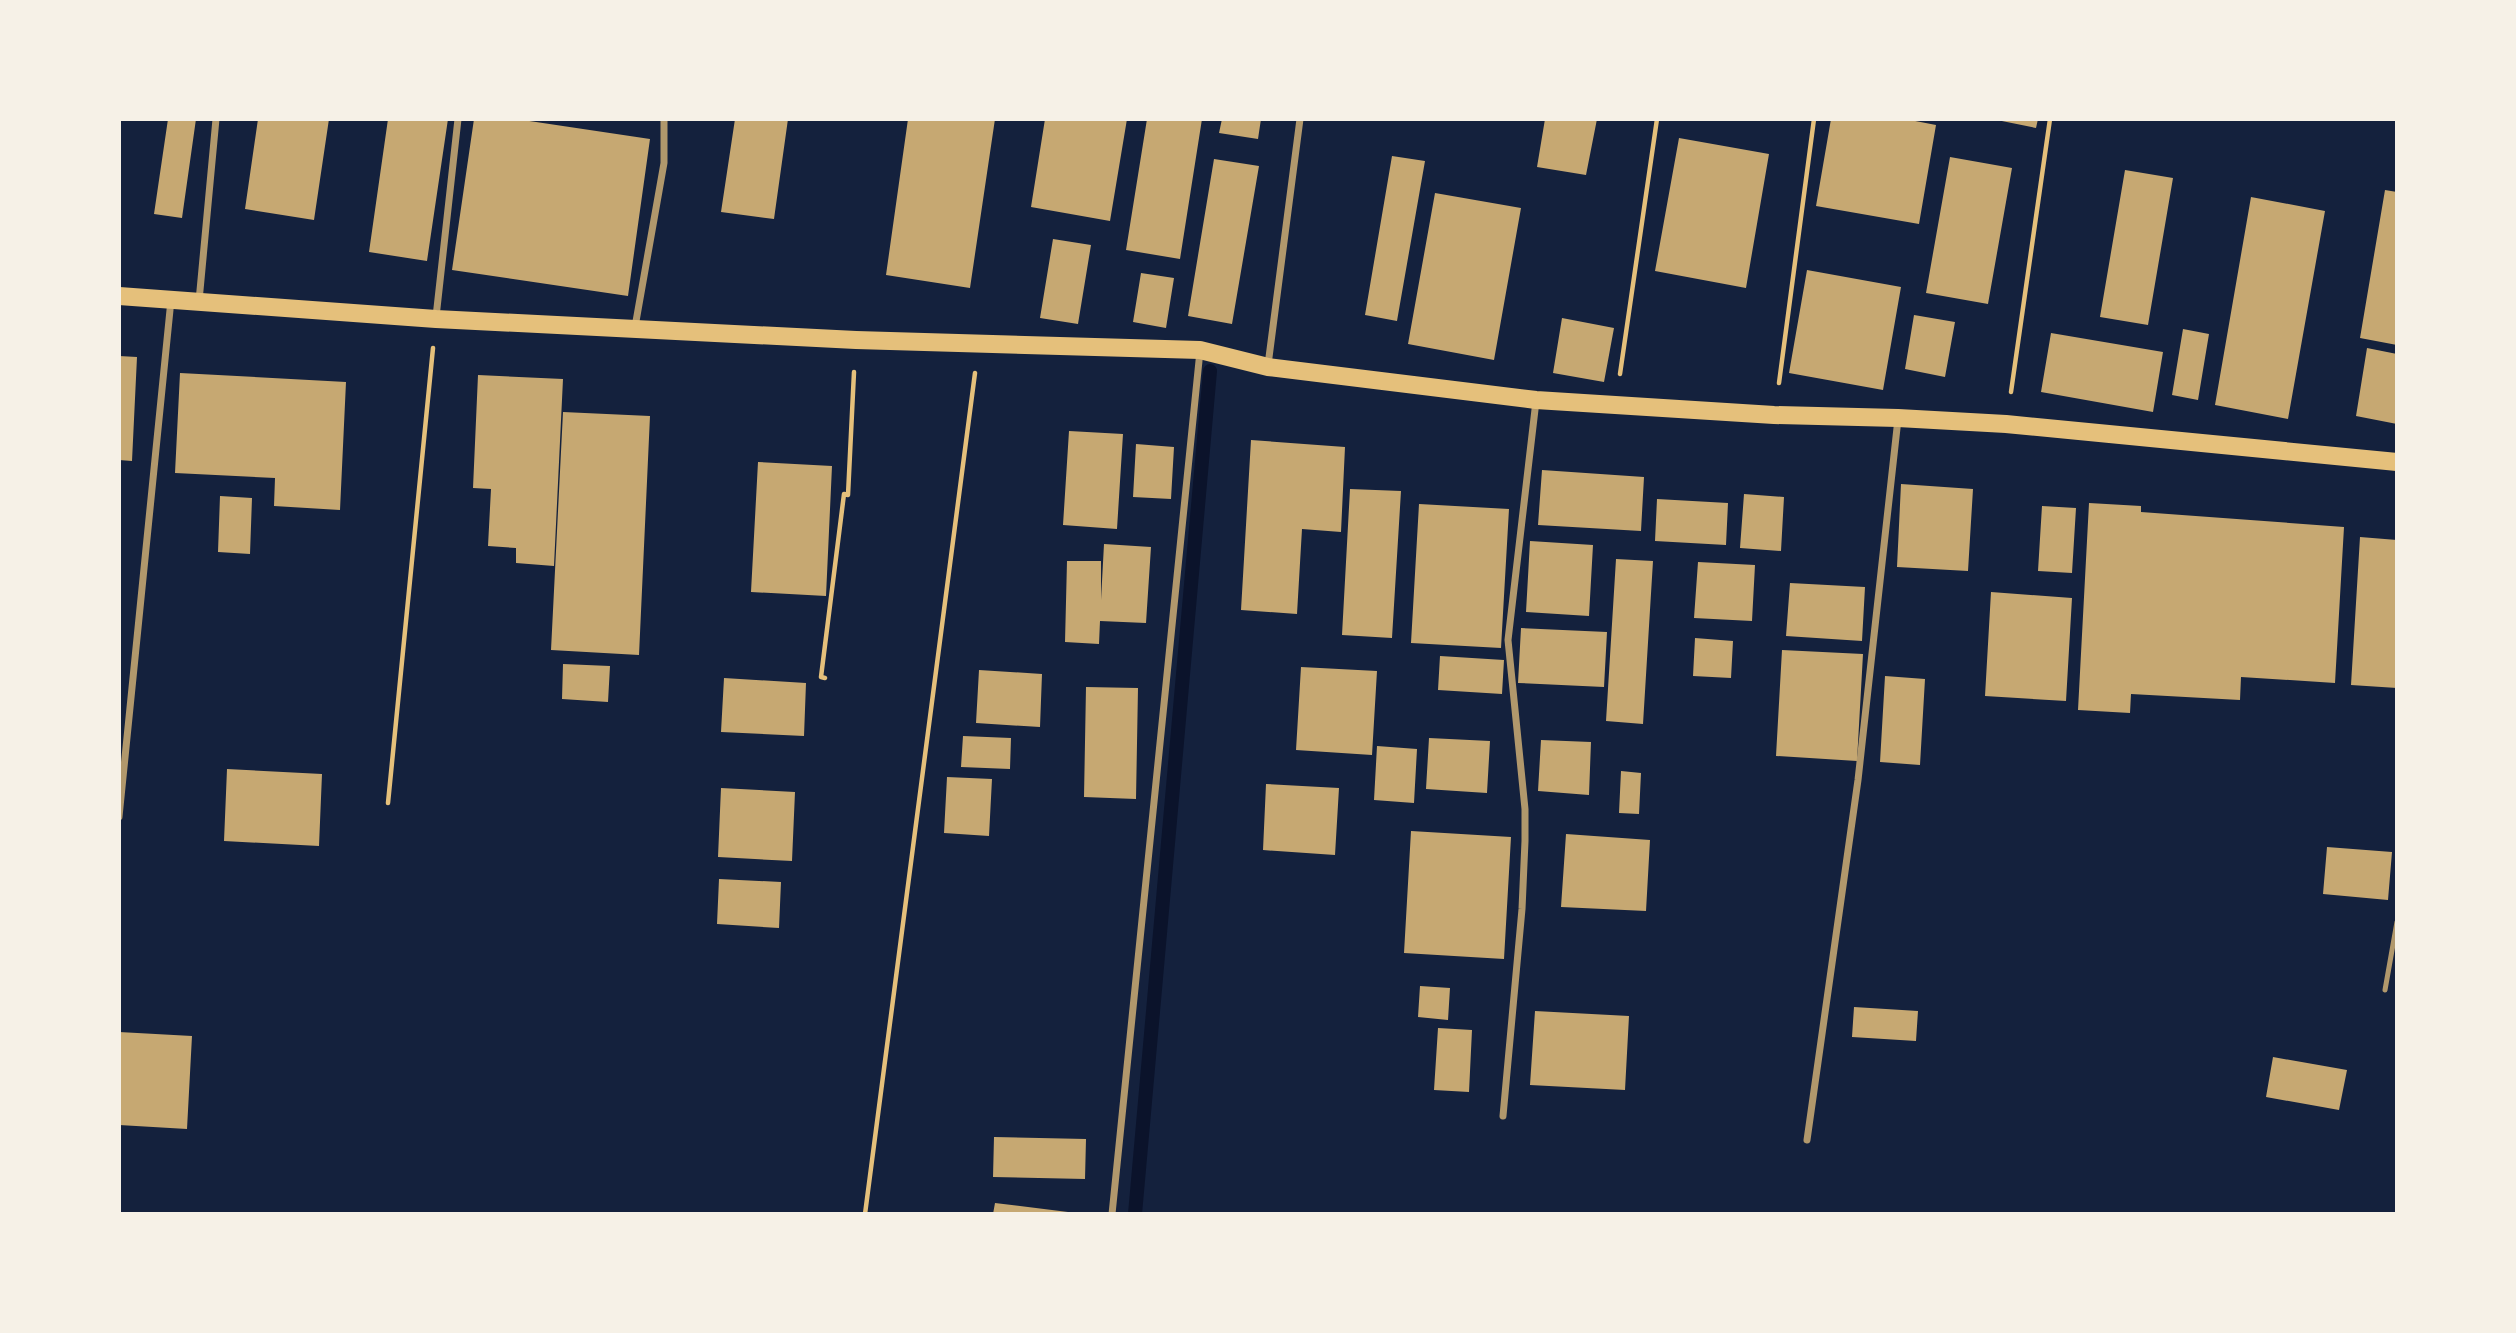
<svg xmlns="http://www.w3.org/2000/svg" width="2516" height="1333" font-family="Barlow,sans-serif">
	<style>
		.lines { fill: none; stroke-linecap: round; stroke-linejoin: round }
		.stream { stroke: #0b132b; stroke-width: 14 }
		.building { fill: #c6a872 }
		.path { stroke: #e5c07b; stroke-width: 4.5 }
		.service { stroke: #b1986c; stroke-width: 5 }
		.minor { stroke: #b1986c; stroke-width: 7 }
		.primary { stroke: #e5c07b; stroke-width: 18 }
	</style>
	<rect width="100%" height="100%" fill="#14213d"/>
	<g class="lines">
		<!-- stream -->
		<path class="stream" d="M 1135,1214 L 1210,371"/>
	</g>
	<!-- building -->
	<path class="building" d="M 168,119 L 196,119 L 182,218 L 154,214 Z
		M 258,119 L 329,119 L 314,220 L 245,209 Z
		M 388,119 L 448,119 L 427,261 L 369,252 Z
		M 474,119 L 516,119 L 650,139 L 628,296 L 452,270 Z
		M 735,119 L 788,119 L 774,219 L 721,212 Z
		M 908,119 L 995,119 L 970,288 L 886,275 Z
		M 1045,119 L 1127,119 L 1110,221 L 1031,207 Z
		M 1147,119 L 1202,119 L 1180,259 L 1126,250 Z
		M 1222,119 L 1261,119 L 1258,139 L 1219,133 Z
		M 1545,119 L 1597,119 L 1586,175 L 1537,167 Z
		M 1831,119 L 1905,119 L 1936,125 L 1919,224 L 1816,206 Z
		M 1992,119 L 2038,119 L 2036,128 Z
		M 1679,138 L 1769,154 L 1746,288 L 1655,271 Z
		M 1392,156 L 1425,161 L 1397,321 L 1365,315 Z
		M 1950,157 L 2012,168 L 1988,304 L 1926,293 Z
		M 1214,159 L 1259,166 L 1232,324 L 1188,316 Z
		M 2125,170 L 2173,178 L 2148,325 L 2100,317 Z
		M 2385,190 L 2397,192 L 2397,345 L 2360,338 Z
		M 1435,193 L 1521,208 L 1494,360 L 1408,344 Z
		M 2251,197 L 2325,211 L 2288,419 L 2215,405 Z
		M 1053,239 L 1091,245 L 1078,324 L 1040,318 Z
		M 1807,270 L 1901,287 L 1883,390 L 1789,373 Z
		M 1141,273 L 1174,278 L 1166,328 L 1133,322 Z
		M 1914,315 L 1955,322 L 1945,377 L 1905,369 Z
		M 1562,318 L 1614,328 L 1604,382 L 1553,373 Z
		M 2183,329 L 2209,334 L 2198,400 L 2172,395 Z
		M 2051,333 L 2163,352 L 2153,412 L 2041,392 Z
		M 2367,348 L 2397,354 L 2397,424 L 2356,416 Z
		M 119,356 L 137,357 L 132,461 L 119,460 Z
		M 180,373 L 346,382 L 340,510 L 274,506 L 275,478 L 175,473 Z
		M 478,375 L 563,379 L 554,566 L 516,563 L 516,548 L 488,546 L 491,489 L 473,488 Z
		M 563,412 L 650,416 L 639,655 L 551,650 Z
		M 1069,431 L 1123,434 L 1117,529 L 1063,525 Z
		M 1251,440 L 1345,447 L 1341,532 L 1302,529 L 1297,614 L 1241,610 Z
		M 1136,444 L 1174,447 L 1171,499 L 1133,497 Z
		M 758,462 L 832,466 L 826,596 L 751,592 Z
		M 1542,470 L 1644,477 L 1641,531 L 1538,525 Z
		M 1901,484 L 1973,489 L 1968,571 L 1897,567 Z
		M 1350,489 L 1401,491 L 1392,638 L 1342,635 Z
		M 1744,494 L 1784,497 L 1781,551 L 1740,548 Z
		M 220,496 L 252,498 L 250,554 L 218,552 Z
		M 1657,499 L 1728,503 L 1726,545 L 1655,541 Z
		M 2089,503 L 2141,506 L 2141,512 L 2344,527 L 2335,683 L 2241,677 L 2240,700 L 2131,694 L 2130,713 L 2078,710 Z
		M 1419,504 L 1509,509 L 1501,648 L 1411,643 Z
		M 2042,506 L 2076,508 L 2072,573 L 2038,571 Z
		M 2360,537 L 2397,540 L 2397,688 L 2351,685 Z
		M 1530,541 L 1593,545 L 1589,616 L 1526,612 Z
		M 1104,544 L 1151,547 L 1146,623 L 1100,621 L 1099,644 L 1065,642 L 1067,561 L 1101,561 L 1101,600 Z
		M 1616,559 L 1653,561 L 1643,724 L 1606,721 Z
		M 1698,562 L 1755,565 L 1752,621 L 1694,618 Z
		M 1790,583 L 1865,587 L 1862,641 L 1786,636 Z
		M 1991,592 L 2072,598 L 2066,701 L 1985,696 Z
		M 1521,628 L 1607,632 L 1604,687 L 1518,683 Z
		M 1695,638 L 1733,641 L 1731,678 L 1693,676 Z
		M 1782,650 L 1863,654 L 1857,761 L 1776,756 Z
		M 1440,656 L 1504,660 L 1502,694 L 1438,690 Z
		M 563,664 L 610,666 L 608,702 L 562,699 Z
		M 1301,667 L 1377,671 L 1372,755 L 1296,750 Z
		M 979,670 L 1042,674 L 1040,727 L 976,723 Z
		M 1885,676 L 1925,679 L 1920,765 L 1880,762 Z
		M 724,678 L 806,683 L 804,736 L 721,732 Z
		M 1086,687 L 1138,688 L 1136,799 L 1084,797 Z
		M 963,736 L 1011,738 L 1010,769 L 961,767 Z
		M 1429,738 L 1490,741 L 1487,793 L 1426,789 Z
		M 1541,740 L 1591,742 L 1589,795 L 1538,791 Z
		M 1377,746 L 1417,749 L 1414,803 L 1374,800 Z
		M 227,769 L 322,774 L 319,846 L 224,841 Z
		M 1621,771 L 1641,773 L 1639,814 L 1619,813 Z
		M 947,777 L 992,779 L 989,836 L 944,833 Z
		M 1266,784 L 1339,788 L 1335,855 L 1263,850 Z
		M 721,788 L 795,792 L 792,861 L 718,857 Z
		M 1411,831 L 1511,837 L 1504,959 L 1404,953 Z
		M 1566,834 L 1650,840 L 1646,911 L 1561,907 Z
		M 2327,847 L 2392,852 L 2388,900 L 2323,894 Z
		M 719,879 L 781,882 L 779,928 L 717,924 Z
		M 1420,986 L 1450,988 L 1448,1020 L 1418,1017 Z
		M 1854,1007 L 1918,1011 L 1916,1041 L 1852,1037 Z
		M 1535,1011 L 1629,1016 L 1625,1090 L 1530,1085 Z
		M 1438,1028 L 1472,1030 L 1469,1092 L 1434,1090 Z
		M 119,1032 L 192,1036 L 187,1129 L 119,1125 Z
		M 2273,1057 L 2347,1070 L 2339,1110 L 2266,1097 Z
		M 994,1137 L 1086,1139 L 1085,1179 L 993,1177 Z
		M 995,1203 L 1068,1212 L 1068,1214 L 993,1214 Z"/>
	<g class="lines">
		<!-- path -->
		<path class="path" d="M 1620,374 L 1657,119
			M 1779,383 L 1814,119
			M 2011,392 L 2050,119
			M 825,678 L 821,677 L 844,494 L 848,495 L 854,372
			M 388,803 L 433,348
			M 865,1214 L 975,373"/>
		<!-- service -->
		<path class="service" d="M 2385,990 L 2397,922"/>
		<!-- minor -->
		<path class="minor" d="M 199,301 L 216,119
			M 436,317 L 458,119
			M 635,327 L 664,163 L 664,119
			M 1268,365 L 1300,119
			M 119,817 L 171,300
			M 1503,1116 L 1522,909 L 1525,841 L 1525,809 L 1508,640 L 1536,401
			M 1807,1140 L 1858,780 L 1898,419
			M 1112,1214 L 1200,351"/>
		<!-- primary -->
		<path class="primary" d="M 119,296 L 436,319 L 856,340 L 1200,350 L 1268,367 L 1536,400 L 1774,415 L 1898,418 L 2006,424 L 2397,462"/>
	</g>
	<!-- border -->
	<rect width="2516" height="1333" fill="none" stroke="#f6f1e7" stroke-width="242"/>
</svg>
